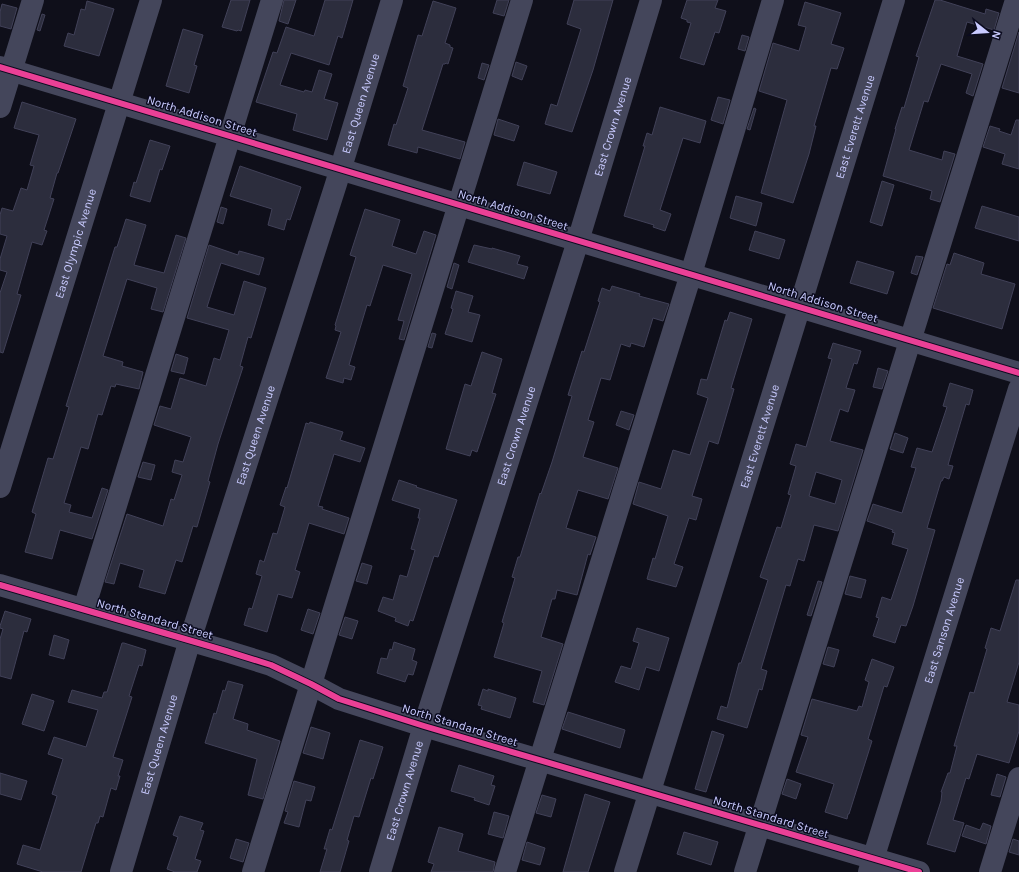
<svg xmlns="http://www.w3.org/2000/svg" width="1019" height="872" font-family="Karla,sans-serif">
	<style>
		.building { fill: #2c2d3d; stroke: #414158; fill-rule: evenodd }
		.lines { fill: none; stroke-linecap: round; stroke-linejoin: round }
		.minor { stroke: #44465b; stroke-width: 22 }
		.cycleway-casing { stroke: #0b0b1f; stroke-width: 8 }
		.cycleway { stroke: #ea4096; stroke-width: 6 }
		.labels { text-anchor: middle; stroke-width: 3; stroke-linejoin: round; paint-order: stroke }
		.street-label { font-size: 12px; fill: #c9cbff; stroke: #0b0b1f }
	</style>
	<rect width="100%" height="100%" fill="#0f0f1a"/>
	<!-- building -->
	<path class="building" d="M 231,0 L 250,0 L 241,31 L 238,30 L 237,31 L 222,27 Z
		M 284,0 L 296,0 L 288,24 L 279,21 Z
		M 325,0 L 353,0 L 342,38 L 338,36 L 329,65 L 291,53 L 280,85 L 304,92 L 305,90 L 312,92 L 319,70 L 332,74 L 324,99 L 338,103 L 327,140 L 293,130 L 297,114 L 256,102 L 273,52 L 277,53 L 286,27 L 314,36 Z
		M 497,0 L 509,0 L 504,16 L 493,13 Z
		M 574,0 L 613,0 L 593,70 L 572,132 L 545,124 L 551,104 L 557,106 L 581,29 L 567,24 Z
		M 687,0 L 718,0 L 715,8 L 726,11 L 719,33 L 715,32 L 704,65 L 680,58 L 691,23 L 687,22 L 687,20 L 681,18 Z
		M 935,0 L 940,0 L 985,14 L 986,9 L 999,13 L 994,30 L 967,22 L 957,56 L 983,64 L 973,96 L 966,93 L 972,74 L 941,64 L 928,102 L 924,101 L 909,150 L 942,160 L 944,151 L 955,154 L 940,202 L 930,199 L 932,191 L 883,176 L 896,129 L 895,129 L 902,107 L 904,108 L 919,57 L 916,56 Z
		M 87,1 L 114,9 L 99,56 L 64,46 L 68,33 L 74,35 L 81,9 L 85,10 Z
		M 433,1 L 456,8 L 445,43 L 450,45 L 450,47 L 453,48 L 448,64 L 446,63 L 445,64 L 443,64 L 422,130 L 465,142 L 460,159 L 418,147 L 417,153 L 388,145 L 394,124 L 396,125 L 408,88 L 403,86 L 418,35 L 422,36 Z
		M 805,2 L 841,13 L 831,44 L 844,48 L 837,69 L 831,68 L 814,126 L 816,126 L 809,154 L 793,203 L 761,193 L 787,100 L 759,91 L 773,43 L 799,51 L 806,27 L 798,25 Z
		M 2,4 L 17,8 L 11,29 L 0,26 L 0,12 Z
		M 42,14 L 45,15 L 40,31 L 37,30 Z
		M 183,29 L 203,35 L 194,65 L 197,66 L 189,93 L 166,86 Z
		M 1019,32 L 1019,93 L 1002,88 Z
		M 742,35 L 749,37 L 745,51 L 738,49 Z
		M 516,62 L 527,66 L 522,80 L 512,76 Z
		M 482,63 L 489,65 L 484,80 L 478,78 Z
		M 718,97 L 730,100 L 723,124 L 711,120 Z
		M 22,102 L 76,119 L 58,173 L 57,173 L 50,198 L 54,199 L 44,230 L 47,231 L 42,245 L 32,242 L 17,294 L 21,295 L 3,353 L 0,352 L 0,293 L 7,272 L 0,270 L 0,259 L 7,236 L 0,234 L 0,215 L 2,208 L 13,211 L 21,188 L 27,190 L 34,166 L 30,165 L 39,135 L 14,128 Z
		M 660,107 L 706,121 L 700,143 L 683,138 L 660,210 L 671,214 L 665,231 L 653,227 L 654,225 L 624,216 L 645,146 L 643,146 L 647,133 L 652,135 Z
		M 754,108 L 756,109 L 750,130 L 747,129 Z
		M 498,119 L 519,126 L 514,141 L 494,135 Z
		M 1016,120 L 1019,120 L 1019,169 L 1002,164 L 1005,154 L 983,147 L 990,126 L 1000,129 L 999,131 L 1011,135 Z
		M 150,140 L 170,146 L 162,170 L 160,169 L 150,202 L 130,196 L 134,182 L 136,183 Z
		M 524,162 L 557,172 L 550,194 L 517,185 Z
		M 240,166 L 301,187 L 290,220 L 287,219 L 284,230 L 268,225 L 272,209 L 230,196 Z
		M 882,181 L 894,185 L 882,226 L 870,222 Z
		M 736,196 L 762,203 L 756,226 L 730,218 Z
		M 982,206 L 1019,217 L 1019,241 L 975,228 Z
		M 221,207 L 227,209 L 223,224 L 217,222 Z
		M 365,209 L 400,220 L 392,246 L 416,254 L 424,231 L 436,235 L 404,340 L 399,339 L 404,321 L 398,320 L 412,274 L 383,265 L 370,306 L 367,305 L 351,358 L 349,365 L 355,367 L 351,380 L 344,378 L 343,383 L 326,378 L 341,332 L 335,330 L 336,326 L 335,325 L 356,257 L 350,255 Z
		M 126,219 L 146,225 L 134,265 L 164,273 L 176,235 L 186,238 L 163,312 L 151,309 L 157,288 L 127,279 L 103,356 L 123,362 L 122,366 L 143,372 L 139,389 L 116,384 L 115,387 L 111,386 L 102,415 L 98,414 L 88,449 L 81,447 L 64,503 L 71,505 L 69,512 L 92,518 L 102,488 L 108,490 L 92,539 L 60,530 L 52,559 L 25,552 L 36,514 L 32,512 L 48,458 L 53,459 L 69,407 L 66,406 L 95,312 L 115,247 L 117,247 Z
		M 755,231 L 785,240 L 779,259 L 749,250 Z
		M 209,245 L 238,255 L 239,251 L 243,252 L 264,258 L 259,275 L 221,263 L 207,307 L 234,315 L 244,281 L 266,288 L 251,338 L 248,337 L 240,366 L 243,367 L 218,444 L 208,481 L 210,482 L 197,527 L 193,526 L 182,562 L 176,560 L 165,594 L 139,587 L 144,570 L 120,563 L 114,584 L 105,582 L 127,514 L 163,526 L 171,499 L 174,500 L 182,475 L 172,472 L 175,460 L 183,462 L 191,437 L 154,425 L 160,406 L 171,409 L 180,378 L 206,386 L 214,358 L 220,360 L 229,330 L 187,318 Z
		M 474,245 L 492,249 L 492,248 L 520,256 L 517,264 L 528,267 L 524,279 L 468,262 Z
		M 954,253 L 984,263 L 981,274 L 1015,284 L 1002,329 L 933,308 L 947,264 L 950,265 Z
		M 916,256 L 923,257 L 917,275 L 911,273 Z
		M 857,261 L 894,272 L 887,294 L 850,283 Z
		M 454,263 L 459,265 L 452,289 L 447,287 Z
		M 612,286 L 640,294 L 639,296 L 669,304 L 663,321 L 653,318 L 644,347 L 631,343 L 630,347 L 621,344 L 610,380 L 601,378 L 588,420 L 594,422 L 583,457 L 618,468 L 608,499 L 578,490 L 566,528 L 596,537 L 590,555 L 588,554 L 577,595 L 557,590 L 555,599 L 552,599 L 541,637 L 563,644 L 544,705 L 533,702 L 542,671 L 494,657 L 504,623 L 502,622 L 515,578 L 512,577 L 518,557 L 520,557 L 540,493 L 541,494 L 552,462 L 572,396 L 568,395 L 582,351 L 584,352 L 600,302 L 598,301 L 602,288 L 610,291 Z
		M 456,291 L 473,296 L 468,312 L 480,315 L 472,342 L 445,334 L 453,309 L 451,308 Z
		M 730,312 L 752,319 L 731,388 L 734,389 L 718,444 L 709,441 L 692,496 L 702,499 L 696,520 L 689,518 L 674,564 L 683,567 L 676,587 L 647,579 L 653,558 L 655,559 L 668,516 L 633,504 L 639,482 L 661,489 L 673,450 L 690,455 L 708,398 L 697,394 L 701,379 L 707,380 L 725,320 L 727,321 Z
		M 432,333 L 436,334 L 432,348 L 428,347 Z
		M 833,343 L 861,351 L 857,364 L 854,363 L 846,388 L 855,390 L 848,412 L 840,409 L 830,441 L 863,450 L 838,531 L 814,525 L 804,561 L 798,559 L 790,586 L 786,585 L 761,669 L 767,671 L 762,690 L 759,689 L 747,728 L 717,719 L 721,706 L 727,708 L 739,663 L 741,663 L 768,580 L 760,577 L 777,527 L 781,528 L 791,495 L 788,494 L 796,466 L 790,464 L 796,444 L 806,447 L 832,359 L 828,358 ZM 816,472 L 842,480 L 835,504 L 809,496 Z
		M 482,352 L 502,359 L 492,393 L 496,394 L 477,452 L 472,450 L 470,456 L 446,449 L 465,384 L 471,386 Z
		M 176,354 L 188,358 L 184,374 L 171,371 Z
		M 878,368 L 888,371 L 882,389 L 873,387 Z
		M 950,383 L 973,390 L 969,405 L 966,404 L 950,458 L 948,465 L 953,466 L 949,479 L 944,477 L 942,481 L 941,481 L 927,528 L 935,530 L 913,606 L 906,626 L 901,625 L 895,643 L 873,636 L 879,618 L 876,617 L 882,597 L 891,600 L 908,549 L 892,544 L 895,533 L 892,532 L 893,530 L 867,521 L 873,504 L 902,513 L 916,468 L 911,467 L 917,448 L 932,452 L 947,407 L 943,406 Z
		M 621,411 L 634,415 L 629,430 L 616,425 Z
		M 310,422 L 343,432 L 340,440 L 365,448 L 360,462 L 334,454 L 318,506 L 323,507 L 322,509 L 349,518 L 344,534 L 309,523 L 295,570 L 300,572 L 292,598 L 278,594 L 267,632 L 244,625 L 249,608 L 252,609 L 262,576 L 256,574 L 260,560 L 264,562 L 273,533 L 277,534 L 285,507 L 280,505 L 286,487 L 287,488 L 306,423 L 309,424 Z
		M 895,433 L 908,438 L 903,453 L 890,449 Z
		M 143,462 L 155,465 L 151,480 L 138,477 Z
		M 399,480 L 417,486 L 416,487 L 457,500 L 438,557 L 434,556 L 413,621 L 410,620 L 408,626 L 395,621 L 396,618 L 378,611 L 383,597 L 393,600 L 400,575 L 407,577 L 415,550 L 411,549 L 420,518 L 418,518 L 420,509 L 392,500 Z
		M 362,563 L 372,566 L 367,584 L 356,581 Z
		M 850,576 L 866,580 L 861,598 L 845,594 Z
		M 1016,580 L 1019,580 L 1019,662 L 1007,702 L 1019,705 L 1019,731 L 1009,763 L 977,754 L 969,779 L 966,778 L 953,820 L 964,823 L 955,852 L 927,844 L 941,801 L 942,792 L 941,792 L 948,773 L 950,773 L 957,746 L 954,746 L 970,692 L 974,693 L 987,649 L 985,648 L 991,628 L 1000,631 Z
		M 818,581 L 822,582 L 811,616 L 807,615 Z
		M 308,609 L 320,613 L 313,634 L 301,630 Z
		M 5,611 L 31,619 L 27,632 L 24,631 L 11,679 L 0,676 L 0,639 L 3,629 L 0,628 L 0,626 Z
		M 345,617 L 358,621 L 352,639 L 339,635 Z
		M 637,628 L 669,638 L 659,671 L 646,667 L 639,690 L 615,682 L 621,666 L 631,669 L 639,643 L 633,641 Z
		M 54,635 L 69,640 L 64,659 L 49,655 Z
		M 394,642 L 415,649 L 412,660 L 417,662 L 413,675 L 408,674 L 405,682 L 377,673 L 381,658 L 387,659 L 390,649 L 392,650 Z
		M 122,643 L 124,643 L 146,650 L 142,666 L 139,665 L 129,696 L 132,697 L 113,757 L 123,760 L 118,776 L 120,776 L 116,790 L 111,788 L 103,817 L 100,816 L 98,823 L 96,823 L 81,872 L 43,872 L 17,864 L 23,845 L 40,850 L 57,796 L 52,794 L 63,759 L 48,754 L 54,737 L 86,747 L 98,710 L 68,702 L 72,690 L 102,698 L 104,692 L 107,692 Z
		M 828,647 L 839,650 L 834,667 L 823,664 Z
		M 872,659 L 894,667 L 887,687 L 884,686 L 868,739 L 872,741 L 849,814 L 848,814 L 847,819 L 825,812 L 834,784 L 796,772 L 808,737 L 801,735 L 812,699 L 857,711 L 859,706 L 862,707 L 869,682 L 865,680 Z
		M 228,681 L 243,685 L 233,719 L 248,724 L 247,730 L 280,741 L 263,799 L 248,795 L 257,759 L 205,743 L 214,713 L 216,714 L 223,690 L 225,691 Z
		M 483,689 L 488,691 L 488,689 L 516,698 L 510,718 L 481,709 L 482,706 L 478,705 Z
		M 32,694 L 54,701 L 44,731 L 22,724 Z
		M 568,712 L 625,730 L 620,748 L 562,729 Z
		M 311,727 L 330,733 L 323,759 L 303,753 Z
		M 712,731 L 724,735 L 706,792 L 695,789 Z
		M 360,740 L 383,747 L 373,779 L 371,778 L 359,817 L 354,816 L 347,840 L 349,841 L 340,872 L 320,872 L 327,849 L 324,849 L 330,829 L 332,830 Z
		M 459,765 L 494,776 L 491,785 L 495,786 L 489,805 L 474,800 L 475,798 L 451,791 Z
		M 0,773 L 27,781 L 21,800 L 0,794 Z
		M 997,774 L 1006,777 L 1000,797 L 991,795 Z
		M 787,779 L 801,784 L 796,799 L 782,794 Z
		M 294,781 L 315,787 L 311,801 L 306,800 L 299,827 L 284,823 L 288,812 L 285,811 Z
		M 585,794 L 610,802 L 588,872 L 563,872 Z
		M 542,795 L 556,799 L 551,817 L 536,813 Z
		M 494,812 L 509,816 L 503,838 L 488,834 Z
		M 180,816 L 203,823 L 200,830 L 204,831 L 195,859 L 201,861 L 197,872 L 175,872 L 167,869 L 178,837 L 173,835 Z
		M 983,823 L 991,826 L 986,844 L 962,836 L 966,825 L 980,830 Z
		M 439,827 L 463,834 L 458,851 L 495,862 L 493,872 L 431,872 L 434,864 L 428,862 Z
		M 684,832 L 718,842 L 711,865 L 677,854 Z
		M 236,839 L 249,843 L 243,862 L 230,858 Z
		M 1013,839 L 1019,841 L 1019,855 L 1009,852 Z
		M 527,842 L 545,848 L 540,865 L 522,860 Z"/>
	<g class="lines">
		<!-- minor -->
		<g class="minor">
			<path d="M 0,67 L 1019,373"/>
			<path d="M 0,107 L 33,0"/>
			<path id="s1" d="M 0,487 L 151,0"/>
			<path d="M 0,585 L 226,651 L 271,665 L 311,684 L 339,699 L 424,726 L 919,872"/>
			<path d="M 84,609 L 272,0"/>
			<path id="s2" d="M 121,872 L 190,640 L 336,184 L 392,0"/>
			<path d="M 253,872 L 522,0"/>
			<path id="s3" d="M 380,872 L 424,726 L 578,241 L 651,0"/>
			<path d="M 505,872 L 691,274 L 773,0"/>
			<path id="s4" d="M 625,872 L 795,322 L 894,0"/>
			<path d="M 745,872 L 1016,0"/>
			<path id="s5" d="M 869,872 L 1019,389"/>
			<path d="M 990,872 L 1019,778"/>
		</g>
		<defs>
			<path id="cycleway" d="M 0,67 L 1019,373
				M 0,585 L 226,651 L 271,665 L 311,684 L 339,699 L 424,726 L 919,872"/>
		</defs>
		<!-- cycleway casing -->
		<use href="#cycleway" class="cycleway-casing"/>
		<!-- cycleway -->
		<use href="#cycleway" class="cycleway"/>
	</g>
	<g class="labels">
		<!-- street labels -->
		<g class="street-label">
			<text dy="4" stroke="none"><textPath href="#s2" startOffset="805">East Queen Avenue</textPath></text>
			<text transform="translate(202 116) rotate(17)" y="4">North Addison Street</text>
			<text dy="4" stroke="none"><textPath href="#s4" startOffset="780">East Everett Avenue</textPath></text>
			<text dy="4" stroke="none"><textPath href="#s3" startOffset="781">East Crown Avenue</textPath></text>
			<text transform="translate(513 210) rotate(17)" y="4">North Addison Street</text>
			<text dy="4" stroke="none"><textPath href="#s1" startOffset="255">East Olympic Avenue</textPath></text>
			<text transform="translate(823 302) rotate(17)" y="4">North Addison Street</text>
			<text dy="4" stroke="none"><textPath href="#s2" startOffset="457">East Queen Avenue</textPath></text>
			<text dy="4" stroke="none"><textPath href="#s3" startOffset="457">East Crown Avenue</textPath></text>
			<text dy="4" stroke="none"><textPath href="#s4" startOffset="456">East Everett Avenue</textPath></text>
			<text transform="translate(155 619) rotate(16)" y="4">North Standard Street</text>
			<text dy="4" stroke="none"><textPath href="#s5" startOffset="253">East Sanson Avenue</textPath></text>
			<text transform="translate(460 725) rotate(17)" y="4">North Standard Street</text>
			<text dy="4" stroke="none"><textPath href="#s2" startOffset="133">East Queen Avenue</textPath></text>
			<text dy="4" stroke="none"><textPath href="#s3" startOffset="85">East Crown Avenue</textPath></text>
			<text transform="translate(771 817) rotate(17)" y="4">North Standard Street</text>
		</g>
	</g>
	<!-- north arrow -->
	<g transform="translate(987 32) rotate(107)" stroke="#0b0b1f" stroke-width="3" paint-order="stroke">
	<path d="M0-3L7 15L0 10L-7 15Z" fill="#c9cbff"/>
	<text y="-6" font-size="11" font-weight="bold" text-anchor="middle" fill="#c9cbff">N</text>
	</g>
</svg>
